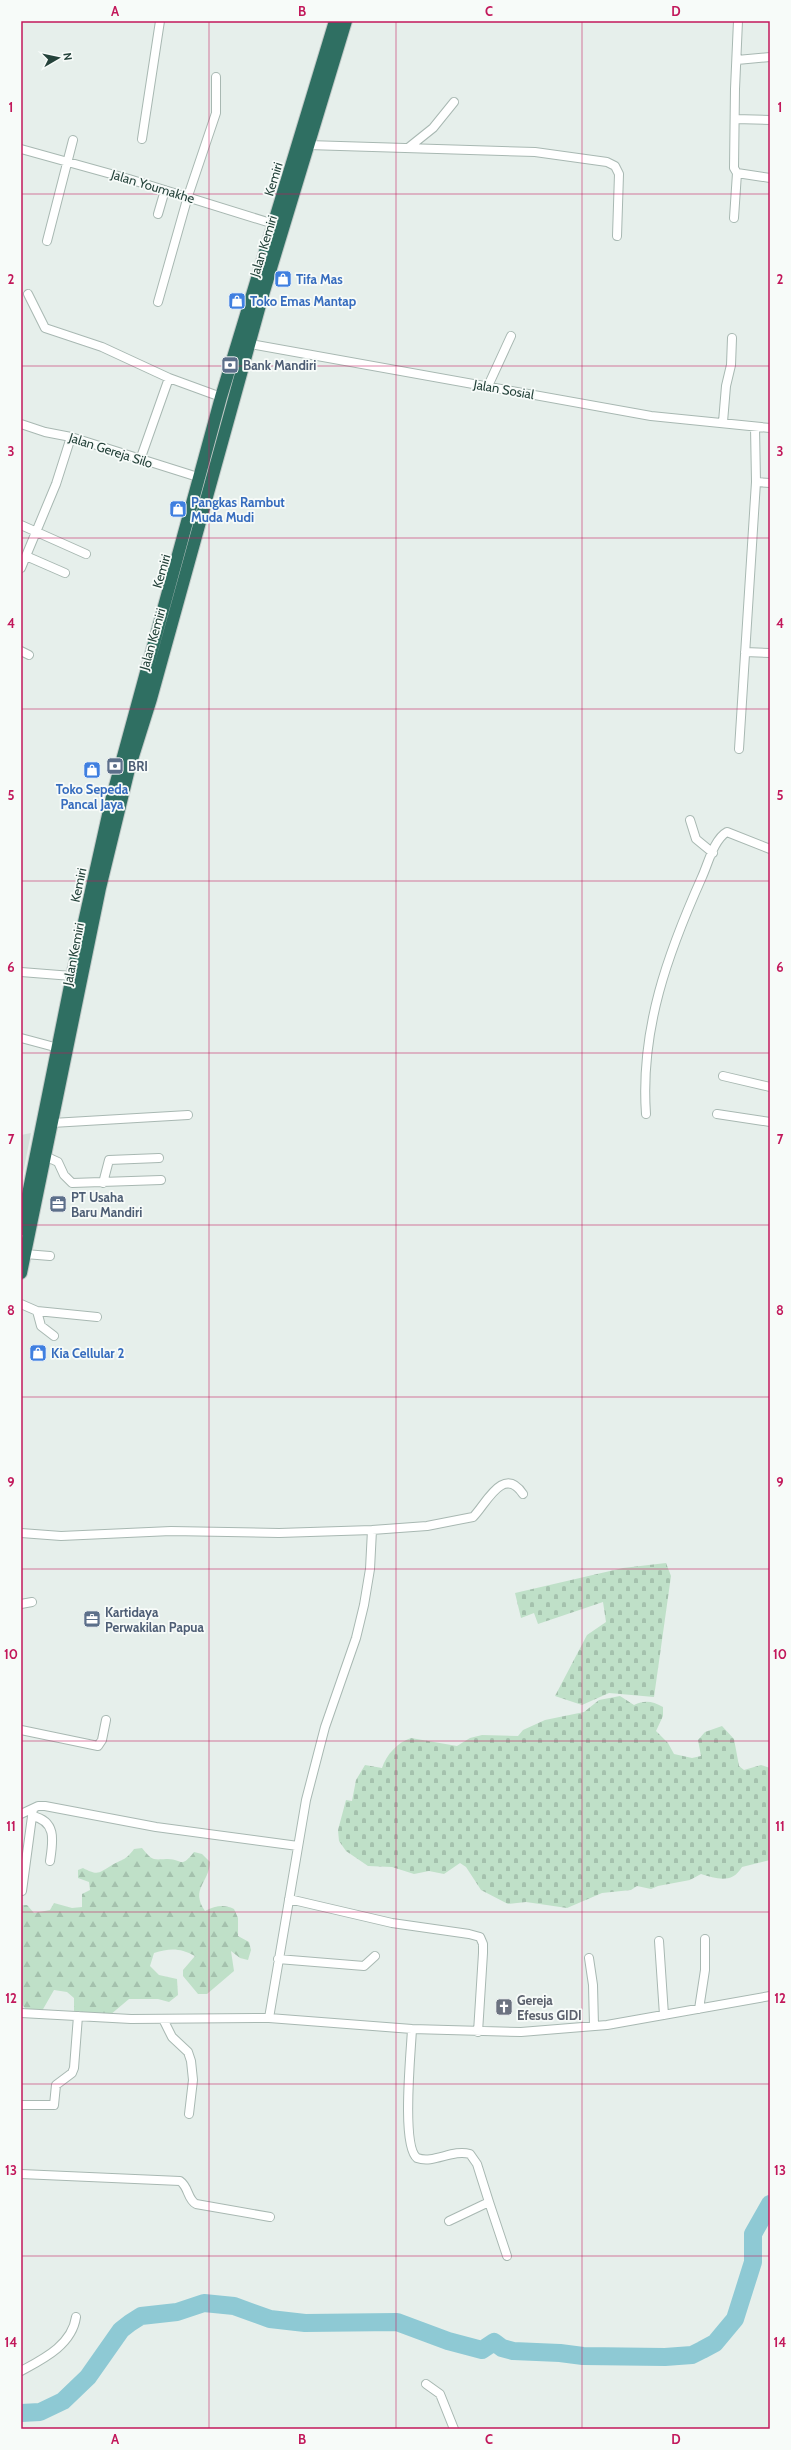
<svg xmlns="http://www.w3.org/2000/svg" width="791" height="2450" font-family="Cabin,sans-serif">
	<style>
		.built { fill: #d4dfda }
		.forest { fill: url(#forest-firs) }
		.cemetery { fill: url(#cemetery-stones) }
		.lines { fill: none; stroke-linecap: round; stroke-linejoin: round }
		.river { stroke: #8ec9d4; stroke-width: 18 }
		.street-casing { stroke: #a8b8b2; stroke-width: 10 }
		.highway-casing { stroke: #c2cac8; stroke-width: 14 }
		.street { stroke: #fff; stroke-width: 8 }
		.highway { stroke: #2f6f62; stroke-width: 12 }
		.grid { fill: none; stroke: #c2185b; stroke-width: 1; stroke-opacity: 0.55 }
		.labels { text-anchor: middle; stroke-width: 3.5; stroke-linejoin: round; paint-order: stroke }
		.street-label { font-size: 13px; fill: #24423a; stroke: #f7fbf9 }
		.shop-label { font-size: 13px; font-weight: bold; fill: #366cbe; stroke: #f7fbf9; text-anchor: start }
		.service-label { font-size: 13px; font-weight: bold; fill: #4e5e75; stroke: #f7fbf9; text-anchor: start }
		.worship-label { font-size: 13px; font-weight: bold; fill: #5b616d; stroke: #f7fbf9; text-anchor: start }
		.neatline { fill: none; stroke: #c2185b; stroke-width: 1.5 }
		.grid-label { font-size: 13px; text-anchor: middle; font-weight: bold; fill: #c2185b }
	</style>
	<defs>
		<pattern id="forest-firs" width="22" height="20" patternUnits="userSpaceOnUse"><rect width="22" height="20" fill="#bfe0c8"/><path d="M5 1l3.5 6h-7zM16 11l3.5 6h-7z" fill="#a4c1ad"/></pattern>
		<pattern id="cemetery-stones" width="16" height="16" patternUnits="userSpaceOnUse"><rect width="16" height="16" fill="#bfe0c8"/><path d="M2 7V4a2 2 0 0 1 4 0v3zM10 15v-3a2 2 0 0 1 4 0v3z" fill="#a4c1ad"/></pattern>
	</defs>
	<rect width="100%" height="100%" fill="#e6efeb"/>
	<!-- built -->
	<path class="built" d="M 31,1133 L 21,1183 L 21,1135 Z"/>
	<!-- forest -->
	<path class="forest" d="M 142,1848 C 152,1860 152,1860 166,1859 C 182,1858 180,1870 194,1852 L 202,1854 L 210,1862 C 209,1883 190,1889 205,1911 C 216,1906 223,1904 234,1909 L 238,1918 L 238,1936 L 249,1942 L 251,1950 L 248,1960 L 240,1958 L 231,1951 L 234,1971 L 207,1994 L 198,1994 L 183,1976 L 183,1970 L 195,1956 C 180,1948 170,1948 154,1953 L 150,1966 L 159,1975 L 177,1979 L 178,1995 L 169,2002 L 158,1999 L 129,1999 L 110,2015 C 97,2012 86,2013 74,2011 L 74,1998 L 67,1992 L 54,1990 L 42,2011 L 28,2011 L 21,2004 L 21,1905 L 27,1905 L 34,1913 L 50,1910 L 54,1903 L 72,1908 L 82,1907 L 82,1894 L 90,1890 L 89,1882 L 78,1878 L 78,1870 L 83,1868 C 98,1876 99,1873 112,1865 C 123,1859 126,1860 134,1849 Z"/>
	<!-- cemetery -->
	<path class="cemetery" d="M 666,1563 L 671,1576 L 654,1697 L 609,1693 L 582,1705 L 555,1696 L 587,1635 L 606,1622 L 603,1602 L 538,1624 L 534,1613 L 521,1618 L 515,1593 L 623,1568 Z
		M 620,1696 L 634,1705 C 645,1700 652,1701 663,1707 L 663,1716 L 656,1731 L 668,1743 L 674,1754 L 692,1758 L 701,1756 L 698,1740 L 705,1732 L 722,1726 L 734,1739 L 739,1766 L 744,1770 L 761,1765 L 770,1768 L 770,1860 L 742,1867 C 732,1884 717,1879 701,1874 L 690,1880 L 658,1886 L 651,1889 L 637,1886 L 631,1890 L 602,1893 L 567,1908 L 526,1902 L 508,1904 L 481,1890 L 466,1867 L 460,1863 L 444,1874 L 429,1871 L 414,1874 L 392,1867 L 368,1866 L 346,1851 L 339,1841 L 338,1830 L 346,1800 L 352,1801 L 356,1780 L 365,1765 L 382,1768 C 386,1755 398,1742 411,1738 L 457,1746 L 470,1738 L 482,1735 L 518,1736 L 523,1730 L 545,1720 L 584,1712 L 599,1700 Z"/>
	<g class="lines">
		<!-- river -->
		<path class="river" d="M 21,2413 L 40,2412 L 63,2401 L 88,2377 L 121,2330 L 130,2323 L 141,2316 L 177,2312 L 204,2303 L 234,2306 L 270,2319 L 305,2323 L 397,2322 L 448,2341 L 482,2350 L 494,2342 L 502,2348 L 513,2351 L 560,2353 L 583,2356 L 665,2357 L 692,2355 L 702,2350 L 715,2343 L 735,2319 L 753,2262 L 753,2234 L 770,2204"/>
		<defs>
			<path id="street" d="M 738,21 L 735,89 L 734,168 L 737,173 L 770,178
				M 737,60 L 770,57
				M 735,119 L 770,120
				M 142,139 L 160,21
				M 308,145 L 535,152 L 607,162 L 615,166 L 619,174 L 617,236
				M 408,148 L 433,128 L 454,102
				M 21,149 L 129,179 L 277,225
				M 158,214 L 165,190
				M 734,218 L 737,173
				M 47,241 L 73,140
				M 28,294 L 45,328 L 102,347 L 169,378 L 221,397
				M 158,302 L 188,196 L 216,113 L 216,77
				M 245,343 L 651,416 L 770,428
				M 488,386 L 511,336
				M 723,422 L 726,386 L 731,365 L 732,338
				M 21,424 L 45,432 L 71,437 L 201,478
				M 140,460 L 169,378
				M 756,482 L 770,483
				M 21,525 L 86,554
				M 26,556 L 65,573
				M 21,568 L 56,484 L 71,437
				M 21,651 L 29,655
				M 745,652 L 770,653
				M 739,749 L 756,482 L 755,427
				M 690,820 L 696,839 L 713,853
				M 21,972 L 72,976
				M 21,1038 L 62,1049
				M 723,1076 L 770,1087
				M 646,1114 C 640,1029 668,953 702,877 C 708,864 714,839 727,832 L 770,849
				M 717,1114 L 770,1122
				M 52,1123 L 188,1115
				M 45,1156 L 58,1162 L 64,1175 L 72,1183 L 161,1180
				M 103,1183 L 109,1160 L 159,1158
				M 25,1254 L 50,1256
				M 21,1304 L 37,1311 L 97,1317
				M 37,1311 L 41,1326 L 54,1336
				M 21,1533 L 61,1536 L 171,1531 L 279,1533 L 372,1530 L 427,1526 L 473,1517 C 485,1506 503,1464 523,1494
				M 21,1604 L 32,1602
				M 21,1730 L 98,1746 L 102,1740 L 106,1720
				M 21,1814 L 38,1806 L 45,1806 L 156,1827 L 298,1846
				M 32,1816 C 57,1821 53,1841 50,1861
				M 22,1891 L 33,1809
				M 289,1899 L 392,1923 L 469,1934 L 480,1937 L 483,1944 L 483,1953 L 478,2032
				M 659,1941 L 664,2015
				M 589,1958 L 593,1985 L 594,2026
				M 278,1959 L 364,1966 L 375,1956
				M 699,2009 L 705,1970 L 705,1939
				M 21,2013 L 131,2019 L 269,2018 L 412,2029 L 521,2032 L 607,2025 L 770,1996
				M 269,2018 L 306,1800 L 325,1727 L 356,1638 L 364,1605 L 370,1569 L 372,1530
				M 163,2019 L 172,2037 L 188,2052 L 191,2061 L 193,2080 L 189,2114
				M 412,2029 C 411,2052 401,2146 417,2158 C 434,2164 452,2149 470,2154 L 477,2164 L 489,2202 L 449,2221
				M 21,2105 L 54,2105 L 56,2085 L 72,2073 L 74,2068 L 78,2016
				M 21,2174 L 180,2181 C 189,2187 187,2199 196,2204 L 270,2217
				M 489,2202 L 507,2256
				M 21,2371 C 43,2359 72,2345 76,2317
				M 426,2384 L 440,2394 L 454,2429"/>
			<path id="highway" d="M 21,1229 L 72,976 L 112,797 L 221,397 L 335,21
				M 21,1273 L 100,888 L 129,769 L 151,699 L 262,298 L 346,21"/>
		</defs>
		<!-- street casing -->
		<use href="#street" class="street-casing"/>
		<!-- highway casing -->
		<use href="#highway" class="highway-casing"/>
		<!-- street -->
		<use href="#street" class="street"/>
		<!-- highway -->
		<use href="#highway" class="highway"/>
	</g>
	<!-- grid -->
	<path class="grid" d="M 209,21 L 209,2429M 396,21 L 396,2429M 582,21 L 582,2429M 21,194 L 770,194M 21,366 L 770,366M 21,538 L 770,538M 21,709 L 770,709M 21,881 L 770,881M 21,1053 L 770,1053M 21,1225 L 770,1225M 21,1397 L 770,1397M 21,1569 L 770,1569M 21,1741 L 770,1741M 21,1912 L 770,1912M 21,2084 L 770,2084M 21,2256 L 770,2256"/>
	<!-- icons -->
	<defs>
		<symbol id="shop-square" viewBox="-11 -11 22 22"><rect x="-9" y="-9" width="18" height="18" rx="4" fill="#3f7fe0" stroke="#f7fbf9"/><path d="M-5-2.5h2.3a2.7 3.5 0 0 1 5.4 0H5L5.5 6h-11ZM-1.5-2.5h3a1.5 2.3 0 0 0-3 0Z" fill="#fff"/></symbol>
		<symbol id="bank-square" viewBox="-11 -11 22 22"><rect x="-9" y="-9" width="18" height="18" rx="4" fill="#5c6f8a" stroke="#f7fbf9"/><path d="M-6-4H6V4H-6ZM0-2.3a2.3 2.3 0 1 0 0 4.6a2.3 2.3 0 1 0 0-4.6Z" fill="#fff"/></symbol>
		<symbol id="office-square" viewBox="-11 -11 22 22"><rect x="-9" y="-9" width="18" height="18" rx="4" fill="#5c6f8a" stroke="#f7fbf9"/><path d="M-6-3h4V-5.5h4V-3h4V5H-6ZM-1-4.5V-3h2v-1.5ZM-6 0V1H6V0Z" fill="#fff"/></symbol>
		<symbol id="church-square" viewBox="-11 -11 22 22"><rect x="-9" y="-9" width="18" height="18" rx="4" fill="#6b7280" stroke="#f7fbf9"/><path d="M-1.2-6h2.4v3.5h3.3v2.4h-3.3V6h-2.4V-.1h-3.3v-2.4h3.3Z" fill="#fff"/></symbol>
	</defs>
	<g fill-rule="evenodd">
		<use href="#shop-square" x="273" y="269" width="20" height="20"/>
		<use href="#shop-square" x="227" y="291" width="20" height="20"/>
		<use href="#bank-square" x="220" y="355" width="20" height="20"/>
		<use href="#shop-square" x="168" y="499" width="20" height="20"/>
		<use href="#bank-square" x="105" y="756" width="20" height="20"/>
		<use href="#shop-square" x="82" y="760" width="20" height="20"/>
		<use href="#office-square" x="48" y="1194" width="20" height="20"/>
		<use href="#shop-square" x="28" y="1343" width="20" height="20"/>
		<use href="#office-square" x="82" y="1609" width="20" height="20"/>
		<use href="#church-square" x="494" y="1997" width="20" height="20"/>
	</g>
	<g class="labels">
		<!-- street labels -->
		<g class="street-label">
			<text transform="translate(273 179) rotate(-73)" y="5">Kemiri</text>
			<text transform="translate(153 186) rotate(17)" y="5">Jalan Youmakhe</text>
			<text transform="translate(263 246) rotate(-73)" y="5">Jalan Kemiri</text>
			<text transform="translate(504 389) rotate(10)" y="5">Jalan Sosial</text>
			<text transform="translate(111 450) rotate(18)" y="5">Jalan Gereja Silo</text>
			<text transform="translate(161 571) rotate(-74)" y="5">Kemiri</text>
			<text transform="translate(152 639) rotate(-74)" y="5">Jalan Kemiri</text>
			<text transform="translate(78 885) rotate(-78)" y="5">Kemiri</text>
			<text transform="translate(73 954) rotate(-79)" y="5">Jalan Kemiri</text>
		</g>
		<!-- shop labels -->
		<g class="shop-label">
			<text x="296" y="284">Tifa Mas</text>
			<text x="250" y="306">Toko Emas Mantap</text>
			<text x="191" y="507">Pangkas Rambut<tspan x="191" dy="15">Muda Mudi</tspan></text>
			<text x="92" y="794" text-anchor="middle">Toko Sepeda<tspan x="92" dy="15">Pancal Jaya</tspan></text>
			<text x="51" y="1358">Kia Cellular 2</text>
		</g>
		<!-- service labels -->
		<g class="service-label">
			<text x="243" y="370">Bank Mandiri</text>
			<text x="128" y="771">BRI</text>
			<text x="71" y="1202">PT Usaha<tspan x="71" dy="15">Baru Mandiri</tspan></text>
			<text x="105" y="1617">Kartidaya<tspan x="105" dy="15">Perwakilan Papua</tspan></text>
		</g>
		<!-- worship labels -->
		<g class="worship-label">
			<text x="517" y="2005">Gereja<tspan x="517" dy="15">Efesus GIDI</tspan></text>
		</g>
	</g>
	<!-- border -->
	<rect width="791" height="2450" fill="none" stroke="#f7fbf9" stroke-width="44"/>
	<!-- north arrow -->
	<g transform="translate(58 58) rotate(81)" stroke="#f7fbf9" stroke-width="3" paint-order="stroke">
	<path d="M0-3L7 15L0 10L-7 15Z" fill="#24423a"/>
	<text y="-6" font-size="11" font-weight="bold" text-anchor="middle" fill="#24423a">N</text>
	</g>
	<rect x="22" y="22" width="747" height="2406" class="neatline"/>
	<g class="grid-label">
		<text x="115" y="16">A</text>
		<text x="302" y="16">B</text>
		<text x="489" y="16">C</text>
		<text x="676" y="16">D</text>
		<text x="11" y="112">1</text>
		<text x="780" y="112">1</text>
		<text x="11" y="284">2</text>
		<text x="780" y="284">2</text>
		<text x="11" y="456">3</text>
		<text x="780" y="456">3</text>
		<text x="11" y="628">4</text>
		<text x="780" y="628">4</text>
		<text x="11" y="800">5</text>
		<text x="780" y="800">5</text>
		<text x="11" y="972">6</text>
		<text x="780" y="972">6</text>
		<text x="11" y="1144">7</text>
		<text x="780" y="1144">7</text>
		<text x="11" y="1315">8</text>
		<text x="780" y="1315">8</text>
		<text x="11" y="1487">9</text>
		<text x="780" y="1487">9</text>
		<text x="11" y="1659">10</text>
		<text x="780" y="1659">10</text>
		<text x="11" y="1831">11</text>
		<text x="780" y="1831">11</text>
		<text x="11" y="2003">12</text>
		<text x="780" y="2003">12</text>
		<text x="11" y="2175">13</text>
		<text x="780" y="2175">13</text>
		<text x="11" y="2347">14</text>
		<text x="780" y="2347">14</text>
		<text x="115" y="2444">A</text>
		<text x="302" y="2444">B</text>
		<text x="489" y="2444">C</text>
		<text x="676" y="2444">D</text>
	</g>
</svg>
